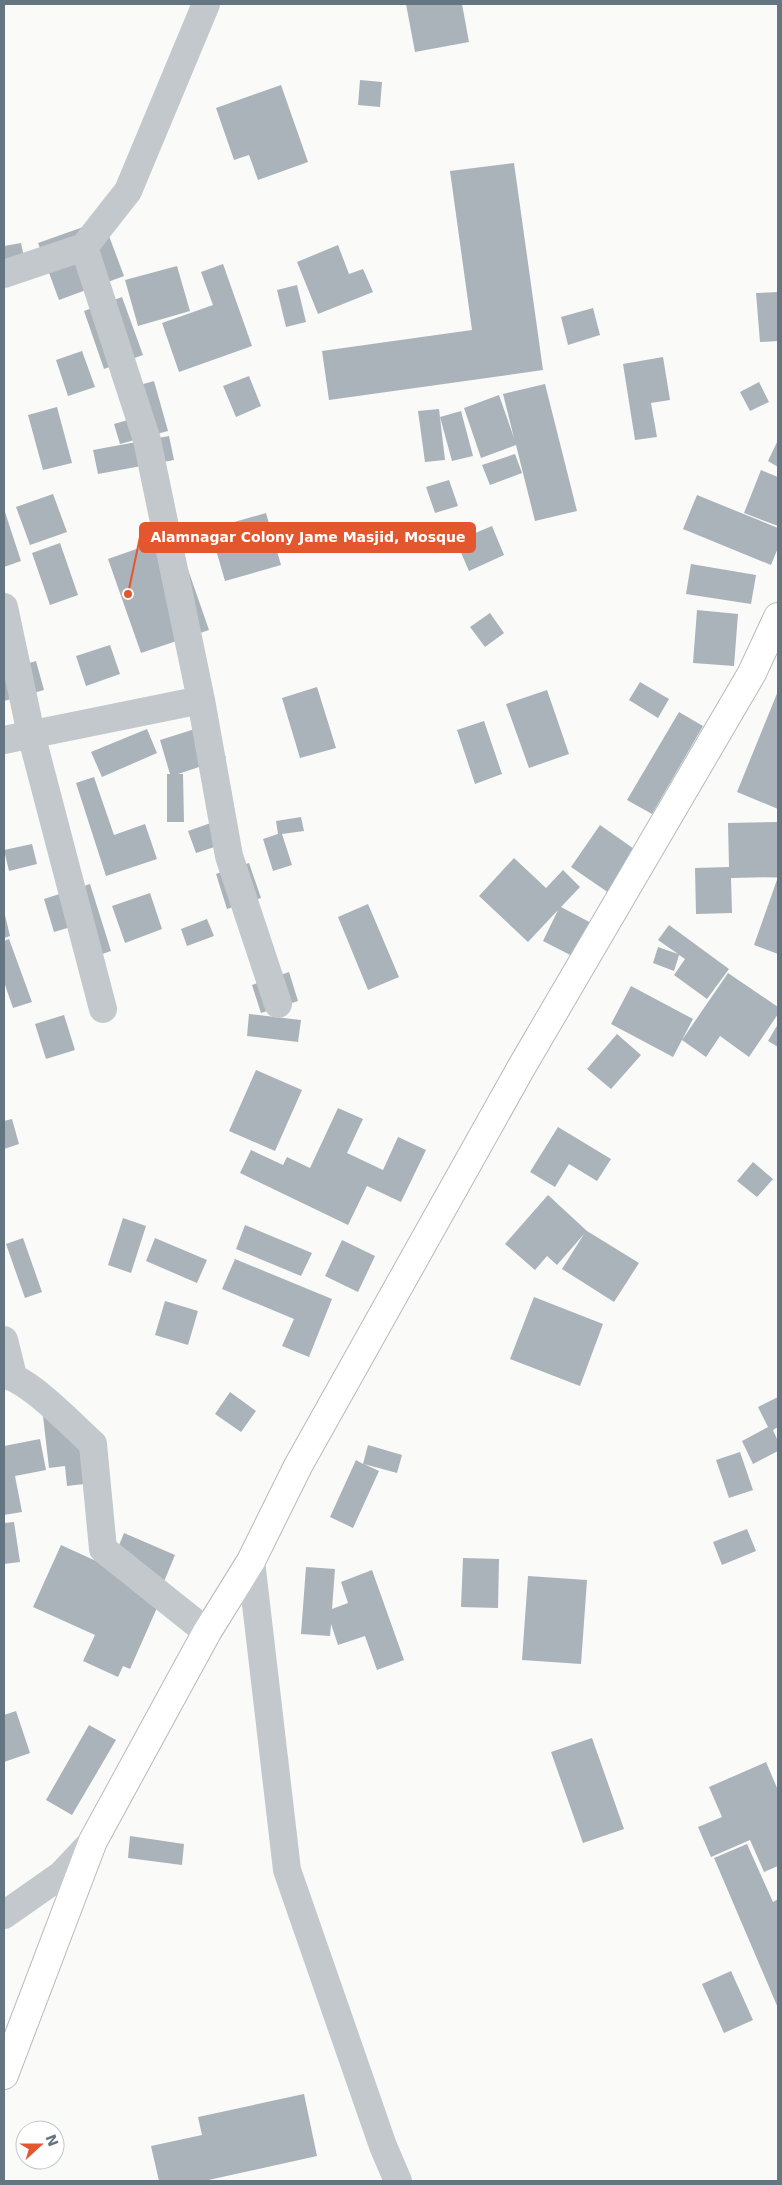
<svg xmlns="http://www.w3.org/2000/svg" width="782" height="2185" font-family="'DejaVu Sans',sans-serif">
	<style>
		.building { fill: #aab3b9 }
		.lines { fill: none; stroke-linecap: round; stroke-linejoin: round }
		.major-casing { stroke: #b5babe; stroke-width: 30 }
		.minor { stroke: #c3c8cc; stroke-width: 28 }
		.major { stroke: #fff; stroke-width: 28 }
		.leader { fill: none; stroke: #e4572e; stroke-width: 2 }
		.callout-dot { fill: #e4572e; stroke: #fff; stroke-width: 2 }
		.callout { fill: #e4572e; stroke: #e4572e; stroke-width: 2 }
		.callout-label { font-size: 14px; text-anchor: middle; font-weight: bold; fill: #fff }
	</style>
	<rect width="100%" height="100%" fill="#fafaf8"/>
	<!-- building -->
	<path class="building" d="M 406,4 L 462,4 L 469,42 L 415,52 Z
		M 360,80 L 382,82 L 380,107 L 358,105 Z
		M 281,85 L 308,162 L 258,180 L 249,155 L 234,160 L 216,108 Z
		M 514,163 L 543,370 L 329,400 L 322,351 L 472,330 L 450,171 Z
		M 103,220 L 124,276 L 59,300 L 38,243 Z
		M 21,243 L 28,276 L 4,281 L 4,246 Z
		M 338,245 L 349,274 L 363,269 L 373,292 L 318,314 L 297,262 Z
		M 223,264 L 252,346 L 179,372 L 162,323 L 213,305 L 201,272 Z
		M 177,266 L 190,311 L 138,326 L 125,280 Z
		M 297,285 L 306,322 L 286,327 L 277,290 Z
		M 778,292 L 778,341 L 760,342 L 756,293 Z
		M 122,297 L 143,355 L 104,369 L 84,311 Z
		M 593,308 L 600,335 L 568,345 L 561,317 Z
		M 82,351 L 95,387 L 68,396 L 56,360 Z
		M 663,357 L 670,400 L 651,403 L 657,437 L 635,440 L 623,364 Z
		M 249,376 L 261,406 L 236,417 L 223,386 Z
		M 154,381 L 168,431 L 120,444 L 114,424 L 138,417 L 129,388 Z
		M 759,382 L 769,402 L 750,411 L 740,392 Z
		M 545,384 L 577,511 L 535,521 L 516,445 L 481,458 L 464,408 L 499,395 L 514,438 L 503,394 Z
		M 57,407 L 72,463 L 43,470 L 28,415 Z
		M 439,409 L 445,460 L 425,462 L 418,411 Z
		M 461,411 L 473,456 L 452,461 L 440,417 Z
		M 169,436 L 174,460 L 98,474 L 93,450 Z
		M 778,440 L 778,467 L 768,461 Z
		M 515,454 L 522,473 L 490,485 L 482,465 Z
		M 761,470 L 778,477 L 778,526 L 744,513 Z
		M 449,480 L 458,506 L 435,513 L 426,487 Z
		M 53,494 L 67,532 L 30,545 L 16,507 Z
		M 697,495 L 778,528 L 778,548 L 771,565 L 683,529 Z
		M 4,509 L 21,561 L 4,567 Z
		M 266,513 L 281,565 L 225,581 L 210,529 Z
		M 492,526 L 504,555 L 469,571 L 456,541 Z
		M 176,535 L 209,630 L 141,653 L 108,559 Z
		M 60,543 L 78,595 L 50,605 L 32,553 Z
		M 691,564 L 756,575 L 751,604 L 686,594 Z
		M 697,610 L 738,614 L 734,666 L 693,663 Z
		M 490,613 L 504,633 L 485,647 L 470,627 Z
		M 110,645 L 120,674 L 86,686 L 76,656 Z
		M 36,661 L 44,690 L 4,701 L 4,670 Z
		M 640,682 L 669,699 L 658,718 L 629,700 Z
		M 317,687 L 336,748 L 300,758 L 282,698 Z
		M 547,690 L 569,754 L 529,768 L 506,704 Z
		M 778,691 L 778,809 L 737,792 Z
		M 679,712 L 703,726 L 652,814 L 627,800 Z
		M 484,721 L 502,774 L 475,784 L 457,730 Z
		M 214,723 L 226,758 L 178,774 L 183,774 L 184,822 L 167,822 L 167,774 L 170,774 L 160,740 Z
		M 147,729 L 157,753 L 102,777 L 91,752 Z
		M 94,777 L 114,835 L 145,824 L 157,859 L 106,876 L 76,783 Z
		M 301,817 L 304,831 L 282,834 L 292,865 L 273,871 L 263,839 L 278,834 L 276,821 Z
		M 225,818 L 233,841 L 196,853 L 188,831 Z
		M 778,822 L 778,954 L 754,945 L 778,877 L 731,878 L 732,913 L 696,914 L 695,868 L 729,867 L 728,823 Z
		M 600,825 L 637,851 L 609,893 L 571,867 Z
		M 32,844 L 37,864 L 9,871 L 4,850 Z
		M 514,858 L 546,888 L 563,870 L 580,887 L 561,907 L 595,925 L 578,959 L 543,941 L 558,910 L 528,942 L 479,896 Z
		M 249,863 L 261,898 L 227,909 L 216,874 Z
		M 90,884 L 111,951 L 85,960 L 74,926 L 54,932 L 44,899 Z
		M 150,893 L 162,929 L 125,943 L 112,906 Z
		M 368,904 L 399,977 L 368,990 L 338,917 Z
		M 4,911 L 10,936 L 4,938 Z
		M 207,919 L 214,936 L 187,946 L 181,929 Z
		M 669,925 L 729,969 L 707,999 L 674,975 L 685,959 L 679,955 L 674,971 L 653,963 L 658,947 L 678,954 L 658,940 Z
		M 9,939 L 32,1002 L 13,1008 L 4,982 L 4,941 Z
		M 289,972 L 298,1001 L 261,1013 L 252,985 Z
		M 728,973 L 778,1007 L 778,1014 L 749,1057 L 720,1036 L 706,1057 L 682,1040 Z
		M 631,986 L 693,1019 L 673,1057 L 611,1024 Z
		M 249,1014 L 301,1020 L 298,1042 L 247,1036 Z
		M 64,1015 L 75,1050 L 46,1059 L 35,1024 Z
		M 778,1024 L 778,1047 L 768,1041 Z
		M 617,1034 L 641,1055 L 611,1089 L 587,1069 Z
		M 256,1070 L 302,1090 L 275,1151 L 229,1131 Z
		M 338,1108 L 363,1119 L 347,1153 L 383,1170 L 398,1137 L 426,1150 L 401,1202 L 367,1186 L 348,1225 L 240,1173 L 251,1150 L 283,1165 L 287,1157 L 310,1168 Z
		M 12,1119 L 19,1144 L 4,1149 L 4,1121 Z
		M 558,1127 L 611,1159 L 597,1181 L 569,1164 L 555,1187 L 530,1172 Z
		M 753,1162 L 773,1179 L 757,1197 L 737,1181 Z
		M 548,1195 L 587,1231 L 639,1263 L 614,1302 L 562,1269 L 584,1234 L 557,1265 L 547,1256 L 535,1270 L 505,1244 Z
		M 123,1218 L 146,1226 L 131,1273 L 108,1265 Z
		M 245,1225 L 312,1253 L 301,1276 L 236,1249 Z
		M 23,1238 L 42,1292 L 25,1298 L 6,1244 Z
		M 155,1238 L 207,1260 L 197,1283 L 146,1261 Z
		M 342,1240 L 375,1256 L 358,1292 L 325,1276 Z
		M 235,1259 L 332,1299 L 309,1357 L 282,1346 L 294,1319 L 222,1289 Z
		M 534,1297 L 603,1324 L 580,1386 L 510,1359 Z
		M 165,1301 L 198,1311 L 188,1345 L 155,1335 Z
		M 230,1392 L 256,1411 L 241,1432 L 215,1414 Z
		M 778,1397 L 778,1427 L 773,1430 L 778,1441 L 778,1451 L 753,1464 L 742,1441 L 768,1427 L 758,1407 Z
		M 75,1412 L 84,1484 L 67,1486 L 65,1466 L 49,1468 L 43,1416 Z
		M 40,1439 L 46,1470 L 15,1476 L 22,1512 L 4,1515 L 4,1446 Z
		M 368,1445 L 402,1455 L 397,1473 L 364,1464 L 379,1471 L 353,1528 L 330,1517 L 356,1460 L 363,1464 Z
		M 740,1452 L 753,1490 L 729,1498 L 716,1460 Z
		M 14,1522 L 20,1562 L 4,1564 L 4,1523 Z
		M 747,1529 L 756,1551 L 722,1565 L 713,1542 Z
		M 124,1533 L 175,1555 L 163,1584 L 112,1562 Z
		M 61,1545 L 164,1592 L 130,1669 L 123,1666 L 118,1677 L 83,1661 L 95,1635 L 33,1607 Z
		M 463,1558 L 499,1559 L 498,1608 L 461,1607 Z
		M 306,1567 L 335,1569 L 332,1609 L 348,1603 L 341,1582 L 372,1570 L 404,1660 L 377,1670 L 365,1636 L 338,1645 L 331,1624 L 330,1636 L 301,1634 Z
		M 528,1576 L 587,1580 L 581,1664 L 522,1660 Z
		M 16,1711 L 30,1753 L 4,1762 L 4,1715 Z
		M 89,1725 L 116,1740 L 72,1815 L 46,1800 Z
		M 592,1738 L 624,1829 L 583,1843 L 551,1752 Z
		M 766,1762 L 778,1790 L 778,1866 L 764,1872 L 750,1840 L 711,1857 L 698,1827 L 722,1817 L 709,1787 Z
		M 130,1836 L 184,1844 L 182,1865 L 128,1858 Z
		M 747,1844 L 773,1902 L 778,1899 L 778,2008 L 714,1858 Z
		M 731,1971 L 753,2020 L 724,2033 L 702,1984 Z
		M 304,2094 L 317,2156 L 204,2181 L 159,2181 L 151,2146 L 202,2135 L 198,2117 Z"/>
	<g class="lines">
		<defs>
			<path id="major" d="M 4,2075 L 93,1841 L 207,1632 L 251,1561 L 298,1466 L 521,1068 L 752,673 L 778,617"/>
		</defs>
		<!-- major casing -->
		<use href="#major" class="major-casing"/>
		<!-- minor -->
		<path class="minor" d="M 84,247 L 147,440 L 201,700 L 229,856 L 278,1004
			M 4,274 L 84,247 L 128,191 L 206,4
			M 4,607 L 31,734 L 103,1009
			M 4,740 L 201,700
			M 4,1340 L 13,1376
			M 4,1375 C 28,1378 73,1426 93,1444 L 103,1549 L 207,1632
			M 251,1561 L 287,1870 L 383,2146 L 398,2181
			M 4,1915 L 61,1875 L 93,1841"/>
		<!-- major -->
		<use href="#major" class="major"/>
	</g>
	<!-- callouts -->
	<path class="leader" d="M128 594L140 537"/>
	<circle class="callout-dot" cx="128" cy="594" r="5"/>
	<rect class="callout" x="140" y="523" width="335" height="29" rx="5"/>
	<g class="callout-label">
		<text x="308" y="542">Alamnagar Colony Jame Masjid, Mosque</text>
	</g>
	<!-- border -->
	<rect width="782" height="2185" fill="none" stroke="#657683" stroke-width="10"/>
	<!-- north arrow -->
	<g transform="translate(40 2145) rotate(69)"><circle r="24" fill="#ffffff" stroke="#c1c8cd"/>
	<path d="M0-4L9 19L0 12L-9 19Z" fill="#e4572e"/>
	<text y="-8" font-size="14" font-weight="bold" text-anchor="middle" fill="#657683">N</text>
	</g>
</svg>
